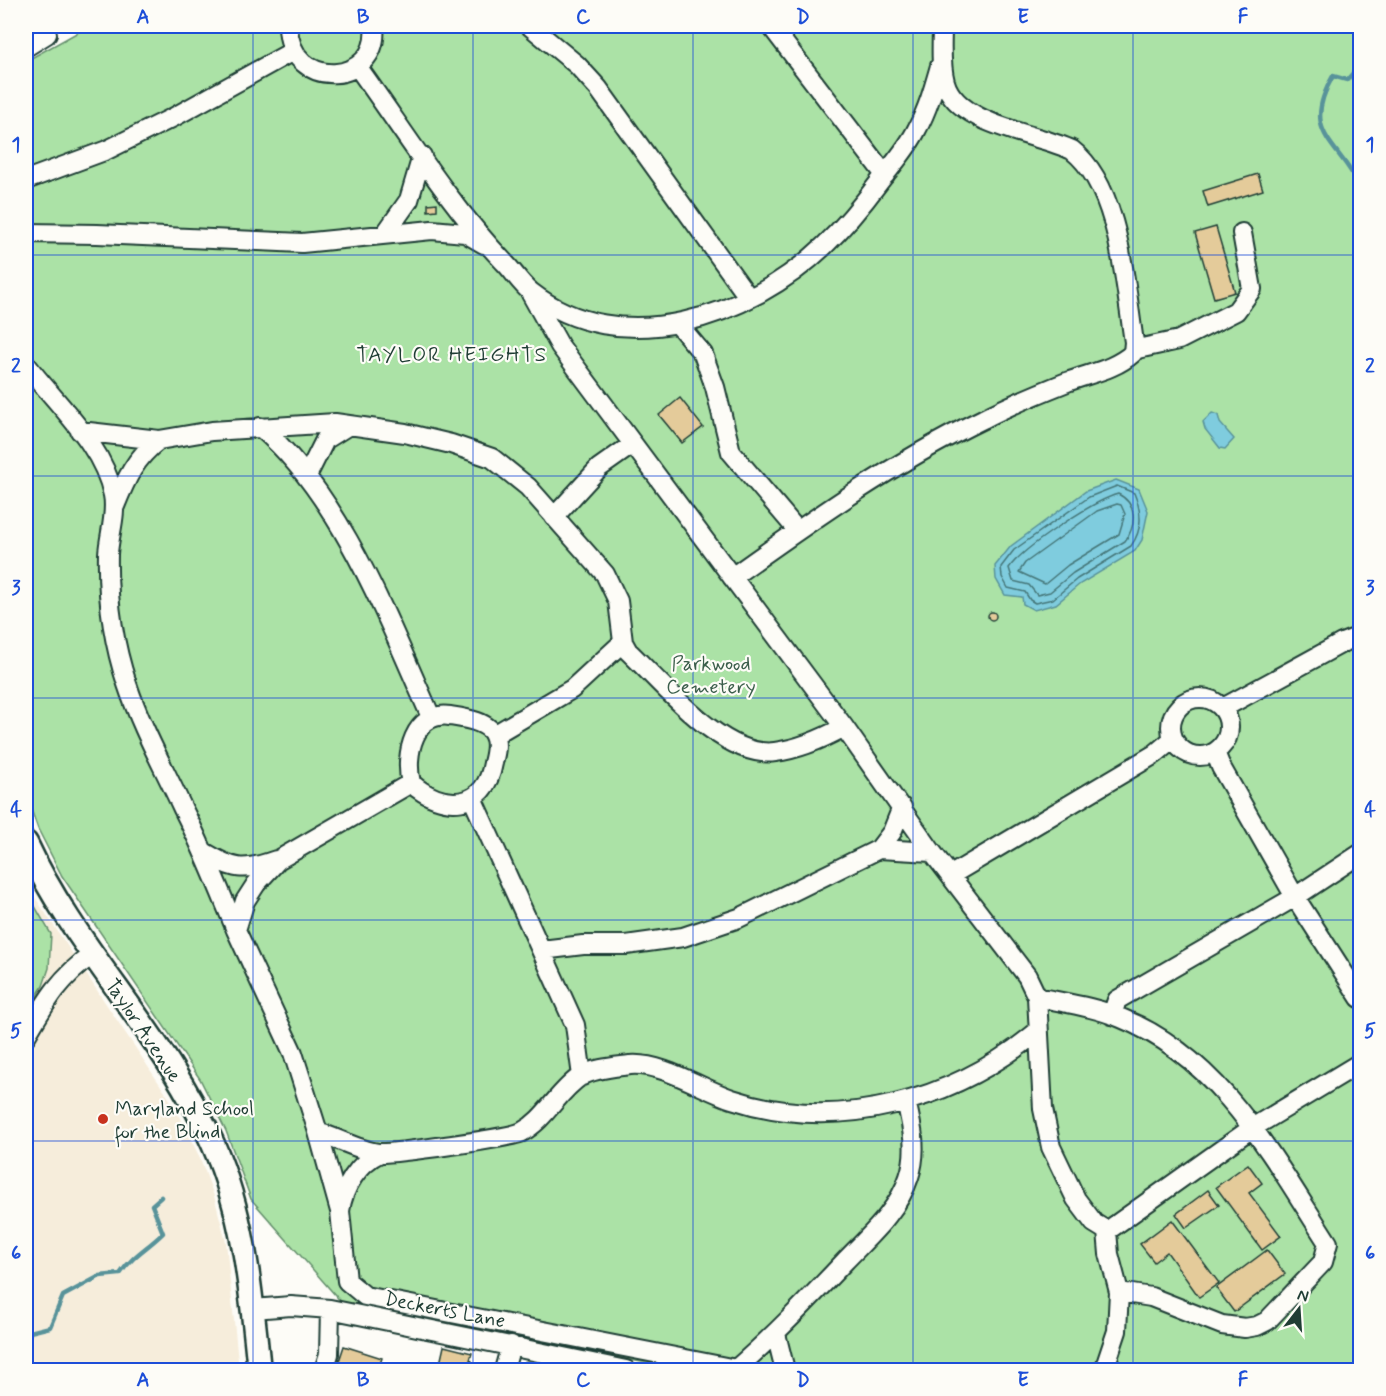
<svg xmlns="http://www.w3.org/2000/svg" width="1386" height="1396" font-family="Mynerve,sans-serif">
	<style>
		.built { fill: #f6eddb }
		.green { fill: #abe2a6; stroke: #65906d; stroke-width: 1.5 }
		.water { fill: #7fccde; stroke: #59939a; stroke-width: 1.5 }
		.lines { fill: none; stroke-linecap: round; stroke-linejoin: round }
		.shore { stroke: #457678; stroke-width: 1.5 }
		.stream { stroke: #59939a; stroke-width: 4.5 }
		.building { fill: #e4cb9a; stroke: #1f3d34; stroke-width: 1.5 }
		.minor-casing { stroke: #1f3d34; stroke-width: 22 }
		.major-casing { stroke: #1f3d34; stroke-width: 27 }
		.minor { stroke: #fdfcf7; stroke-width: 18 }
		.major { stroke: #fdfcf7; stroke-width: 22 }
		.grid { fill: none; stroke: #1d4ed8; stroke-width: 1.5; stroke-opacity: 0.55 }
		.poi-dot { fill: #c8321e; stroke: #fdfcf7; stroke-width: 2 }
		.labels { text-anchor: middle; stroke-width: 4.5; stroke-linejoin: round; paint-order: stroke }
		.park-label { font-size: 20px; fill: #3b5e4b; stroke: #fdfcf7 }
		.street-label { font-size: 20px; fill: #1f3d34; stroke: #fdfcf7 }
		.poi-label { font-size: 20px; fill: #1f3d34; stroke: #fdfcf7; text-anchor: start }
		.neighbourhood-label { font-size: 21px; letter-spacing: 1.5px; fill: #1f3d34; stroke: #fdfcf7 }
		.neatline { fill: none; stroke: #1d4ed8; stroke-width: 2 }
		.grid-label { font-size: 20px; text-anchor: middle; font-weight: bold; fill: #1d4ed8 }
	</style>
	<rect width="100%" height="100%" fill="#fdfcf7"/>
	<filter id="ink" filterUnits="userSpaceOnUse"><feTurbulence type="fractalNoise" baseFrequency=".0167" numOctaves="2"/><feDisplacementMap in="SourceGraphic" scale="12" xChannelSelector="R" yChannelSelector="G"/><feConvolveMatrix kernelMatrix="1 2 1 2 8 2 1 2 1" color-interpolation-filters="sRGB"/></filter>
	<g filter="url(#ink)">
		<!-- built -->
		<path class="built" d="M 26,884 L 173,1104 L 200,1158 L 214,1196 L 226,1242 L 239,1370 L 26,1370 L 26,1013 L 43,986 L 49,928 L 26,891 Z"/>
		<!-- green -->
		<path class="green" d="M 89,26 L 1360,26 L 1360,1370 L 682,1370 L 343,1304 L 251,1199 L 226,1131 L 200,1079 L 62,876 L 38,829 L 26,795 L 26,61 Z
			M 26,891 L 51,934 L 49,968 L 43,986 L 26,1013 Z"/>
		<!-- water -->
		<path class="water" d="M 1212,413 L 1218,415 L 1220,423 L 1234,439 L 1225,449 L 1220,448 L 1205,429 L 1203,422 Z
			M 1116,480 L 1139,489 L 1148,511 L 1142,540 L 1135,551 L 1080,584 L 1056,604 L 1034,610 L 1023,604 L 1022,597 L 1005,595 L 996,579 L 995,566 L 1011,546 L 1086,491 Z"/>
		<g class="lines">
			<!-- shore -->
			<path class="shore" d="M 1117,486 L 1134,493 C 1142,512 1143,529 1131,546 L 1077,579 L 1053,599 L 1035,603 L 1030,600 L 1025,592 L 1008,588 L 1002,577 L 1001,567 L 1014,550 L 1089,497 Z
				M 1118,494 C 1137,503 1137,525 1125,541 L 1073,573 L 1050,592 L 1037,595 L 1029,585 L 1013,581 L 1009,568 C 1024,547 1093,501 1118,494 Z
				M 1117,504 L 1121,505 L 1125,514 L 1119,534 L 1068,565 L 1045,584 L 1019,572 L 1025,563 L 1097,511 Z"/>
			<!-- stream -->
			<path class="stream" d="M 1360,65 L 1347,80 L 1333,76 C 1300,134 1338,141 1360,187
				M 26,1349 L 30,1332 L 50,1327 L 63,1296 L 100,1276 L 120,1274 C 134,1254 147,1249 163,1233 L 152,1205 L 161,1197"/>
		</g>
		<!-- building -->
		<path class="building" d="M 1258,174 L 1263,190 L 1208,207 L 1203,191 Z
			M 437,203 L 437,210 L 428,211 L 428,204 Z
			M 1216,227 L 1235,292 L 1214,298 L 1195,233 Z
			M 680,398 L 703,427 L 682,443 L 659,415 Z
			M988 616a4 4 0 1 1 8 0a4 4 0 1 1-8 0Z
			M 1248,1164 L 1262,1183 L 1249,1193 L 1281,1236 L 1262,1250 L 1216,1187 Z
			M 1208,1190 L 1219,1205 L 1186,1228 L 1176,1214 Z
			M 1172,1220 L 1219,1283 L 1199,1297 L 1167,1252 L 1154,1262 L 1140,1244 Z
			M 1267,1250 L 1285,1274 L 1234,1312 L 1216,1288 Z
			M 344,1346 L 382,1358 L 378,1370 L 336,1370 Z
			M 444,1346 L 472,1353 L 470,1360 L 472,1361 L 468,1370 L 439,1368 Z"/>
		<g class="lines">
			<defs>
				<path id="minor" d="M 288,26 C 290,93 381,85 374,26
					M 530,26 L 577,65 L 598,88 L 749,298
					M 771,26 L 885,175
					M 26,47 L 47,34
					M 357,66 C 404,131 448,203 504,262 C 513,271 521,284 531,292 C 620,362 750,317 824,246 C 845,226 863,204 880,181 C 893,164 908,148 917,129 C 928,109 934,87 940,66
					M 26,180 L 107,150 L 174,117 L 293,51
					M 26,233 L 97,234 L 302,243 L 432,230 L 465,233 L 484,244
					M 385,234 L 409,200 L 422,156
					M 531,294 L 560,346 L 844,727
					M 677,323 L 703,354 L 715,387 L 731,452 L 797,530
					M 1133,350 L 1179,340 L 1236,311 L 1252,289 L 1242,233
					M 26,364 C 56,404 103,444 113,495 C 117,514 109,535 108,554 C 107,598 113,642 127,684 C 141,727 164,768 183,809 C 203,848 219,889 236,930
					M 260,427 C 341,495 388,621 431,717
					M 80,431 L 159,440 L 212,431 L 335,423 L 405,433 L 451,444 L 492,458 L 528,487 L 605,574 L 618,601 L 623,642 L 628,651 C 663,684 723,759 775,752 C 799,749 824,738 844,727 L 932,852 L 1027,976 L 1037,997 C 1065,1003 1095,1007 1121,1018 C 1221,1058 1273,1158 1328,1243 L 1323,1262 L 1267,1321 L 1257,1326 L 1245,1328 L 1222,1325 L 1151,1297 L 1119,1292 L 1109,1254 L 1107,1231 L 1094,1223 L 1076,1199 L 1051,1147 L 1043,1109 L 1037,997
					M 307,476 L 325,440 L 349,425
					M 115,506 C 126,479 135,458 159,440
					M 554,517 L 599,468 L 633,444
					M 732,577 C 812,520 894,462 983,419 C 1010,405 1039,393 1067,382 C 1090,373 1114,370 1133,353 L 1134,342 C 1125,286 1120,187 1072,150 C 1035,133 957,125 945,82 C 940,64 942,43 942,26
					M1171 727a29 29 0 1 1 58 0a29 29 0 1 1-58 0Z
					M 1223,708 L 1342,643 L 1352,639 L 1360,640
					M 494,735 L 572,689 L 623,642
					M 1215,752 L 1221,767 L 1295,897 L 1360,998
					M 411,783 C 404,755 414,711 450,716 C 463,718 489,721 494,736 C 498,744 495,755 493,763 C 485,811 442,811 411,783 L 278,860 L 256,884 L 245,901 L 236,930 L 293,1053 L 318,1132 C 337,1138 358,1150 378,1153 C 391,1154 511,1138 522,1132 C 546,1119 558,1091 581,1076 C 595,1068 615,1067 630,1065 C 661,1062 702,1089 732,1099 C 838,1134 954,1101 1038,1031
					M 473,800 L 575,1025 L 582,1076
					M 879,849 L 892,832 L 902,807
					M 204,852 C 234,870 242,872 276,860
					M 951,875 L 1155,754 L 1173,739
					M 542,950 L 583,945 L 626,945 L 683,937 L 739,918 L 879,849 L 932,852
					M 1112,1015 L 1117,1000 L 1295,897 L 1360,854
					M 26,1036 C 46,1002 59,978 92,955
					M 318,1132 L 340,1211 L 347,1281 L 365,1296 L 736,1369 C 775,1335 810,1298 846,1260 C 870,1235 898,1211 909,1177 C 918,1151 912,1126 906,1101
					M 340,1211 C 343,1188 358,1163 380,1153
					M 1107,1231 L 1252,1128 L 1360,1063
					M 253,1309 L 291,1306 L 330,1309 L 626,1370
					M 776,1334 L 785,1370
					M 324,1370 L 329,1354 L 330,1309
					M 504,1370 L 511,1345
					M 1104,1370 L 1117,1331 L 1119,1292"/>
				<path id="major" d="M 26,843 C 76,951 165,1035 213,1144 C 245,1217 251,1292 259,1370"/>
			</defs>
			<!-- minor casing -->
			<use href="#minor" class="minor-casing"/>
			<!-- major casing -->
			<use href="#major" class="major-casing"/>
			<!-- minor -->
			<use href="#minor" class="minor"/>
			<!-- major -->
			<use href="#major" class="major"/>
		</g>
	</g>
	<!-- grid -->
	<path class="grid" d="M 253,26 L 253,1370M 473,26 L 473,1370M 693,26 L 693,1370M 913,26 L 913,1370M 1133,26 L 1133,1370M 26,255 L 1360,255M 26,476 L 1360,476M 26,698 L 1360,698M 26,920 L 1360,920M 26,1141 L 1360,1141"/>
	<!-- markers -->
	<circle class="poi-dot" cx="103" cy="1119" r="6"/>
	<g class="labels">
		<!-- park labels -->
		<g class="park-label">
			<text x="711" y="670">Parkwood<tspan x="711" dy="23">Cemetery</tspan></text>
		</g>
		<!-- street labels -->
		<g class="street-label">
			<text transform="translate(144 1030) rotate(56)" y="7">Taylor Avenue</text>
			<text transform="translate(445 1309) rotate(11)" y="7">Deckerts Lane</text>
		</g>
		<!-- poi labels -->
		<g class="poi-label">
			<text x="115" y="1115">Maryland School<tspan x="115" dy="23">for the Blind</tspan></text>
		</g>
		<!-- neighbourhood labels -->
		<g class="neighbourhood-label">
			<text x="452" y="361">TAYLOR HEIGHTS</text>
		</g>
	</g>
	<!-- margin -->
	<rect width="1386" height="1396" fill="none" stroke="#fdfcf7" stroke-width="66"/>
	<!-- north arrow -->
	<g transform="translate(1299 1309) rotate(17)" stroke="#fdfcf7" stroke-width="4.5" paint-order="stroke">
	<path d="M0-4.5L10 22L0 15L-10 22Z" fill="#1f3d34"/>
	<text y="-9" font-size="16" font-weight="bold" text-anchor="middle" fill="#1f3d34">N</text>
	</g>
	<rect x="33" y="33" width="1320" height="1330" class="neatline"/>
	<g class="grid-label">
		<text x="143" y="23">A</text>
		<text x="363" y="23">B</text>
		<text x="583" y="23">C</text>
		<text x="803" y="23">D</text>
		<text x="1023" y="23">E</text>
		<text x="1243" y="23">F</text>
		<text x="16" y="151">1</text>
		<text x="1370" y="151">1</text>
		<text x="16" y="372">2</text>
		<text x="1370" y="372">2</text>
		<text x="16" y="594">3</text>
		<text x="1370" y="594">3</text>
		<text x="16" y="816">4</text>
		<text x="1370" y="816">4</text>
		<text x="16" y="1037">5</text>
		<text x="1370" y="1037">5</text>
		<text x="16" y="1259">6</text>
		<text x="1370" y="1259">6</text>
		<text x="143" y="1386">A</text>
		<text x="363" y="1386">B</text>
		<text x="583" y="1386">C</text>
		<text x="803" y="1386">D</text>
		<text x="1023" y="1386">E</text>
		<text x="1243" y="1386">F</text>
	</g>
</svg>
